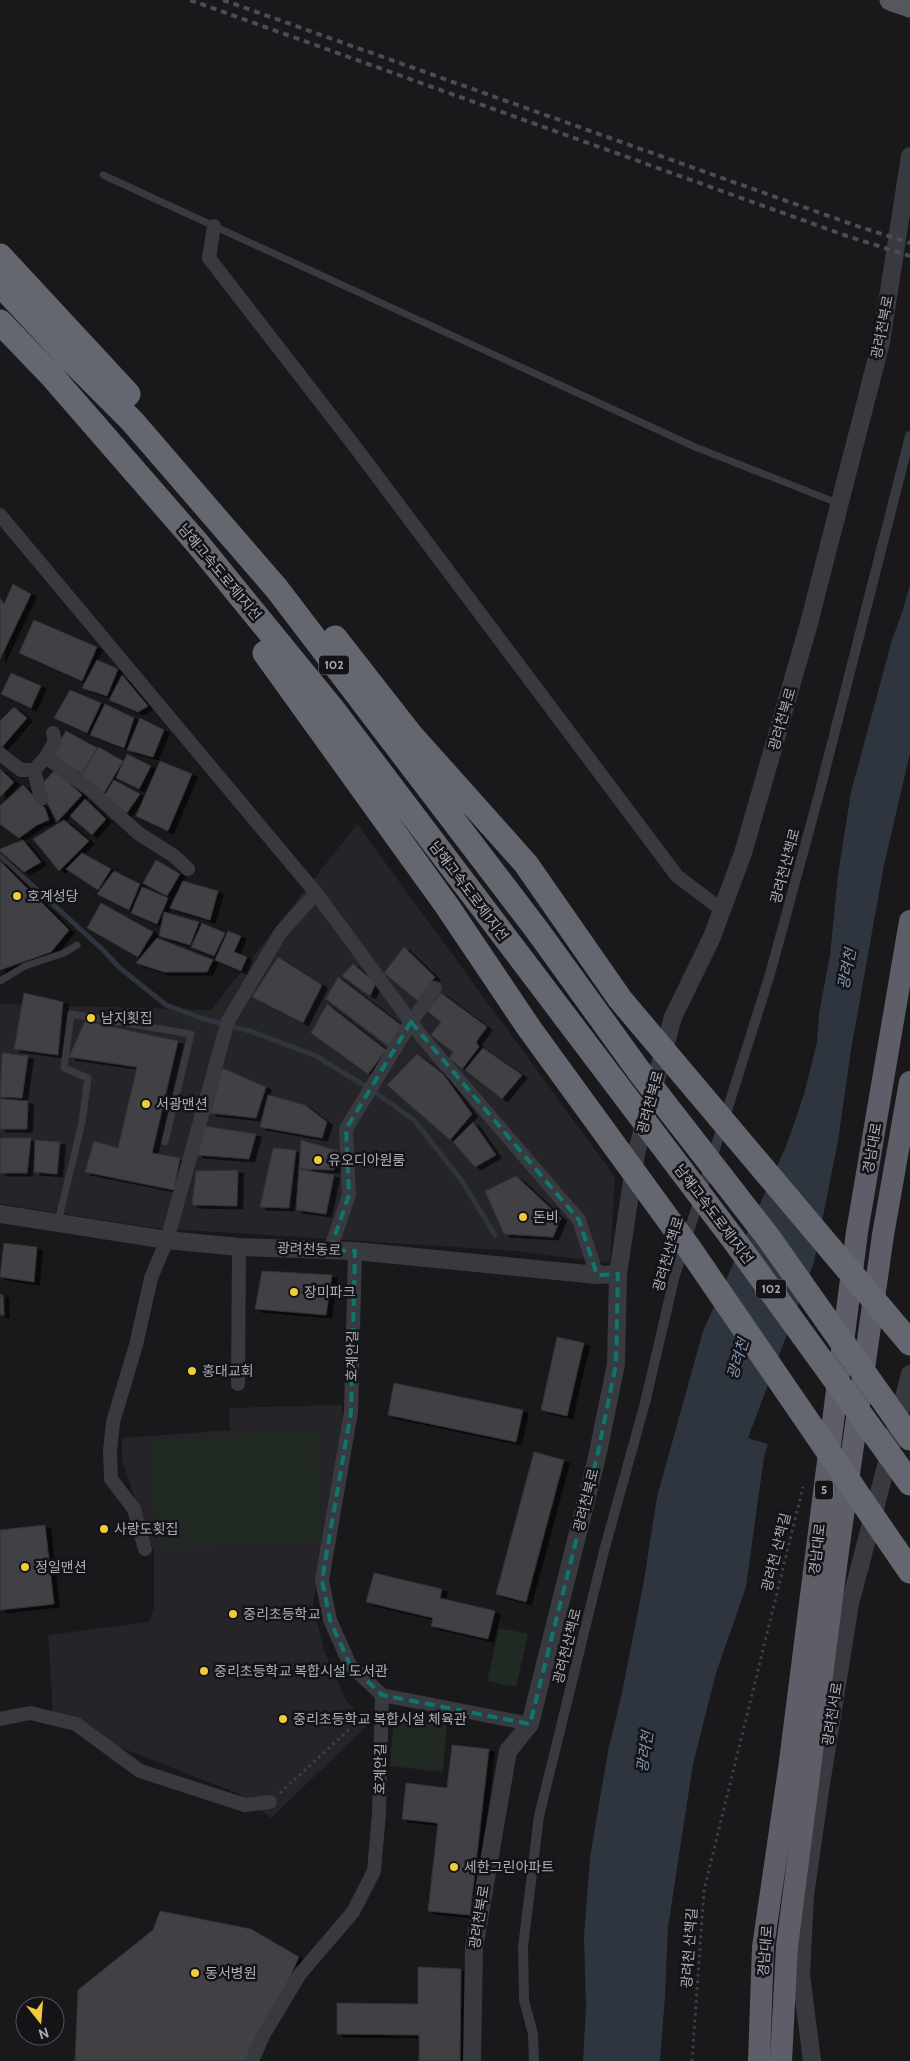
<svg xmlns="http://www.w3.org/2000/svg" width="910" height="2061" font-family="Cabin,'Noto Sans KR',sans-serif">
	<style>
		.built { fill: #252428 }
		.green { fill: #202922 }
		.water { fill: #2e353f }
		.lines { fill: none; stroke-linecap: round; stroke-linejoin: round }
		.stream { stroke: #2e353f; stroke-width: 5 }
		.building { fill: #404044; stroke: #333236; filter: url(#shadow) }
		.path { stroke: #3f4046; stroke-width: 3; stroke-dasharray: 2.5 4; stroke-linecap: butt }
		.service { stroke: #393a40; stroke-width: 7 }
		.pedestrian { stroke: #393a40; stroke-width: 10 }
		.minor { stroke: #393a40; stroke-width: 14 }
		.tertiary { stroke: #393a40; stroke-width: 18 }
		.primary { stroke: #55565e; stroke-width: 21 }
		.trunk { stroke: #5d5e67; stroke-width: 22 }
		.motorway { stroke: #656770; stroke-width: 25 }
		.rail { stroke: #4c4d54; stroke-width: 4; stroke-dasharray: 6 5; stroke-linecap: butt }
		.marked { fill: none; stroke: #0f766e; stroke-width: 4; stroke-dasharray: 10 6; stroke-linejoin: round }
		.poi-dot { fill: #f1cc3a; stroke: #141316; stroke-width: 2 }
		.labels { text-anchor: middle; stroke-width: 5; stroke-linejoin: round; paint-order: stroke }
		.shield { fill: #141316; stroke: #7e7f89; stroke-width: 1 }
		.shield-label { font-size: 12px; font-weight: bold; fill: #abadba }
		.street-label { font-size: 14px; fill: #abadba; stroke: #141316 }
		.poi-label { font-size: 14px; fill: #abadba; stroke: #141316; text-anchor: start }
		.water-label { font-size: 15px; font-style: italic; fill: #8296b4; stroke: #141316 }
	</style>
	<defs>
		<filter id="shadow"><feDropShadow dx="5.5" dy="3" stdDeviation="0" flood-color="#0009"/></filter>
	</defs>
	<rect width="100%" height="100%" fill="#19181b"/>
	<!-- built -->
	<path class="built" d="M 357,824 L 615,1177 L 610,1263 L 517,1251 L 154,1228 L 0,1204 L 0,1004 L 211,1010 Z
		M 342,1405 L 342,1447 L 313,1604 L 324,1650 L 346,1700 L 368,1724 L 365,1728 L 271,1818 L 239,1794 L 78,1731 L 53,1714 L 48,1635 L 149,1622 L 154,1607 L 154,1551 L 122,1461 L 122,1438 L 230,1430 L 229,1408 Z"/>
	<!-- green -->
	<path class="green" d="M 316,1431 L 322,1539 L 157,1549 L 151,1441 Z
		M 499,1628 L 528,1634 L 516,1687 L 487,1681 Z
		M 394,1715 L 447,1721 L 443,1772 L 390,1766 Z"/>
	<!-- water -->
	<path class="water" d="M 910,584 L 910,753 L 884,865 L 851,1050 L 838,1141 L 814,1262 L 748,1438 L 768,1444 L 764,1457 L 746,1587 L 716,1673 L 693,1764 L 668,1927 L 665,1996 L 660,2061 L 583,2061 L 586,2007 L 584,1937 L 590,1857 L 608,1751 L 622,1693 L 644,1580 L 657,1497 L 703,1331 L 787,1144 L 804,1094 L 817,1042 L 819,1014 L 830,955 L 838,875 L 851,792 L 892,640 L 903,610 Z"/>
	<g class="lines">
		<!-- stream -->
		<path class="stream" d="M 0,856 L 101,948 L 120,968 L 166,1005 L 204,1019 L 253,1032 L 316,1056 L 370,1089 L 414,1120 L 462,1181 L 495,1235"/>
	</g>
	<!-- building -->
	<path class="building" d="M 13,584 L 31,594 L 0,659 L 0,598 L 4,604 Z
		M 34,620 L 97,647 L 82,681 L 19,653 Z
		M 97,660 L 118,669 L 107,696 L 82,688 Z
		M 11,673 L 41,686 L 31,708 L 1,694 Z
		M 122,675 L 148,706 L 138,712 L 109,700 Z
		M 70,690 L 101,703 L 87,733 L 54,718 Z
		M 105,704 L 134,718 L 124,748 L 90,735 Z
		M 14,707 L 27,718 L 2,747 L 0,746 L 0,721 Z
		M 140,718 L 164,730 L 153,757 L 127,750 Z
		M 66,731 L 97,748 L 82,774 L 51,756 Z
		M 98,747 L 123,761 L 104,793 L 79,779 Z
		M 127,754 L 151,766 L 139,789 L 116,778 Z
		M 160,761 L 192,774 L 168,831 L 136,816 Z
		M 0,769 L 14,782 L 0,797 Z
		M 55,770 L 82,795 L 57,822 L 39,787 Z
		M 114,780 L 140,794 L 126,814 L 103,798 Z
		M 23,785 L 45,808 L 49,820 L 37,825 L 19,838 L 0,824 L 0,806 Z
		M 85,799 L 106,819 L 92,835 L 70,816 Z
		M 64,820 L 89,841 L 59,871 L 33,839 Z
		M 23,840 L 41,862 L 24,872 L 0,851 L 0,849 Z
		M 82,853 L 111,869 L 98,890 L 66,869 Z
		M 156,860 L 180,874 L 167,896 L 143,883 Z
		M 0,861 L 69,930 L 51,952 L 0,970 Z
		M 114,871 L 140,884 L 129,910 L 97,894 Z
		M 183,881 L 218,891 L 210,920 L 170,908 Z
		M 142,887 L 168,898 L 157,924 L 131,913 Z
		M 101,903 L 153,932 L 138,957 L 87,928 Z
		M 164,912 L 199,922 L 190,945 L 159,936 Z
		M 202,923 L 225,933 L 214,956 L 191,947 Z
		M 228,931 L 241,936 L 234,952 L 247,957 L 241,971 L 215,960 Z
		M 157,938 L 213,960 L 207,972 L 164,972 L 136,963 Z
		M 404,947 L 435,977 L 418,1001 L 384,973 Z
		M 278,957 L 322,985 L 303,1023 L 252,997 Z
		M 353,964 L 376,983 L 370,996 L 342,976 Z
		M 338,977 L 402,1026 L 388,1046 L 326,999 Z
		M 24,993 L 63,1002 L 58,1055 L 14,1049 Z
		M 441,993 L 487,1027 L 476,1042 L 479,1047 L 462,1069 L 449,1058 L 453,1052 L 431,1035 L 441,1022 L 427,1011 Z
		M 327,1004 L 386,1050 L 368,1074 L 311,1033 Z
		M 85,1021 L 178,1041 L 152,1153 L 180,1158 L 174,1190 L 85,1172 L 94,1141 L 118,1148 L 137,1067 L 69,1057 Z
		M 483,1048 L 522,1075 L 502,1099 L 465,1070 Z
		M 2,1053 L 28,1056 L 22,1098 L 0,1097 Z
		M 417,1054 L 443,1074 L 472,1114 L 450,1140 L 387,1085 Z
		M 222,1068 L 266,1087 L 256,1118 L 210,1113 Z
		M 268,1095 L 305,1105 L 327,1122 L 322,1138 L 260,1127 Z
		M 0,1099 L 28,1101 L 27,1129 L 0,1129 Z
		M 473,1122 L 496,1155 L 475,1167 L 453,1142 Z
		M 205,1126 L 256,1134 L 249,1159 L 197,1155 Z
		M 0,1138 L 31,1138 L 27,1173 L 0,1173 Z
		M 35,1140 L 60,1142 L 57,1174 L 34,1172 Z
		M 301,1140 L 338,1151 L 334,1170 L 299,1169 Z
		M 273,1148 L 296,1150 L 289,1208 L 260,1207 Z
		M 299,1169 L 334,1175 L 326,1214 L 296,1210 Z
		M 238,1170 L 237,1206 L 192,1205 L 196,1171 Z
		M 516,1176 L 561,1218 L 553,1237 L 504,1234 L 485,1191 Z
		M 4,1243 L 37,1247 L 34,1282 L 0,1277 Z
		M 262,1271 L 332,1275 L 326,1315 L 255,1309 Z
		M 0,1294 L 3,1295 L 4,1315 L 0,1315 Z
		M 557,1337 L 584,1343 L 567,1416 L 541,1410 Z
		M 394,1383 L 523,1410 L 516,1442 L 388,1415 Z
		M 534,1452 L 564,1460 L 526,1602 L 496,1594 Z
		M 45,1525 L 54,1604 L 0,1610 L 0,1530 Z
		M 374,1573 L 442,1589 L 440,1598 L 495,1611 L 488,1639 L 431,1626 L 433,1618 L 366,1602 Z
		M 452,1745 L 489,1749 L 470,1915 L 428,1911 L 438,1823 L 402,1819 L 406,1783 L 447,1788 Z
		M 160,1911 L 251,1929 L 299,1957 L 252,2061 L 75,2061 L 78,1990 L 153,1930 Z
		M 418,1967 L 461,1969 L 460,2061 L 419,2061 L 419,2035 L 337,2034 L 337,2003 L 418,2004 Z"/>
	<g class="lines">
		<!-- path -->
		<path class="path" d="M 280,1793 L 366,1714
			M 692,2061 L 704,1890 L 803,1487"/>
		<!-- service -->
		<path class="service" d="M 103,175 L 695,447 L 840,504
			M 0,981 L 25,966 L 64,953 L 77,945
			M 58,1222 L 82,1122 L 88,1078 L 64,1068 L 71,1014 L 191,1034 L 165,1142"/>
		<!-- pedestrian -->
		<path class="pedestrian" d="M 534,2061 L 533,2034 L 524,2000 L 523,1947 L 539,1816 L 604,1551 L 645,1403 L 674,1279 L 770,974 L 819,794 L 910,436"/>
		<!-- minor -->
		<path class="minor" d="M 214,226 L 209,258 L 356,448 L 677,876 L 722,910
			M 0,515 L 316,893 L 422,1037 L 579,1220 L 597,1275
			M 0,754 L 21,770 L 34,770 L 46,757 L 93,792 L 138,833 L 174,856 L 188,869
			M 46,757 L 55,741 L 53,733
			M 34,770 L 41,799
			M 330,1250 L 349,1195 L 346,1129 L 411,1022 L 435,988
			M 238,1384 L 239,1247
			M 145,1549 L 134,1509 L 111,1479 L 110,1451 L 113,1422 L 136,1345 L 151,1278 L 167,1240 L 228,1021 L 281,932 L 316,893
			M 382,1695 L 530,1724
			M 0,1719 L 30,1713 L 76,1724 L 140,1771 L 245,1805 L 270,1802
			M 252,2061 L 264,2034 L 300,1974 L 353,1912 L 374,1871 L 379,1813 L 382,1695 L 350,1665 L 330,1620 L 322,1580 L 351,1412 L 355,1251"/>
		<!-- tertiary -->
		<path class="tertiary" d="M 0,1214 L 167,1240 L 239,1247 L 355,1251 L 597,1275 L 618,1274
			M 472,2061 L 474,1948 L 508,1751 L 530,1724 L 597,1457 L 616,1364 L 618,1274 L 636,1154 L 673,1017 L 712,937 L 743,853 L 808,627 L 881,342 L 910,156
			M 812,2061 L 801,1975 L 805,1895 L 821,1784 L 850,1604 L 910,1374"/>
		<!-- primary -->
		<path class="primary" d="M 890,0 L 910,7"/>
		<!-- trunk -->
		<path class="trunk" d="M 759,2061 L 763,1947 L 789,1769 L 857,1232 L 910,921
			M 781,2061 L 787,1946 L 838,1551 L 883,1235 L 910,1082"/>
		<!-- motorway -->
		<path class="motorway" d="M 0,256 L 128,394
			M 0,284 L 74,363 L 132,421 L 277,589 L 537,930 L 639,1071 L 768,1237 L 910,1438
			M 0,322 L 51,375 L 198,544 L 334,711 L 734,1240 L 910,1483
			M 335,638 L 410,734 L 526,864 L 620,999 L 910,1343
			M 265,653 L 447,906 L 529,1028 L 689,1248 L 910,1571"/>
		<!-- rail -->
		<path class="rail" d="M 190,0 L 847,236 L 910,256
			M 223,0 L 854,225 L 910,243"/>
	</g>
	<!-- marked area -->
	<path class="marked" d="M 411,1022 L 579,1220 L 597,1275 L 618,1274 L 616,1364 L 597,1457 L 530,1724 L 382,1695 L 350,1665 L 330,1620 L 322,1580 L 351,1412 L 355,1251 L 330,1250 L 349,1195 L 346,1129 Z"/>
	<!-- markers -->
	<g class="poi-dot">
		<circle cx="17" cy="896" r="5"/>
		<circle cx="91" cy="1018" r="5"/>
		<circle cx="146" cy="1104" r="5"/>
		<circle cx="318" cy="1160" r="5"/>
		<circle cx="523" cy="1217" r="5"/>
		<circle cx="294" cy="1292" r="5"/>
		<circle cx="192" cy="1371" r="5"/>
		<circle cx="104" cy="1529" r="5"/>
		<circle cx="25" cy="1567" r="5"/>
		<circle cx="233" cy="1614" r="5"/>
		<circle cx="204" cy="1671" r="5"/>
		<circle cx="283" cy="1719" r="5"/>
		<circle cx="454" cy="1867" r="5"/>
		<circle cx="195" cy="1973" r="5"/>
	</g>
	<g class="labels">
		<!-- shield labels -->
		<g class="shield">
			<rect x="319" y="655.5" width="30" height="19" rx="4"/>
			<rect x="756" y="1279.5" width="30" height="19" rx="4"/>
			<rect x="815" y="1480.5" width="18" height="19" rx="4"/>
		</g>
		<g class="shield-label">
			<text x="334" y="669">102</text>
			<text x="771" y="1293">102</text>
			<text x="824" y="1494">5</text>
		</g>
		<!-- street labels -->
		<g class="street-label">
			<text transform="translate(882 327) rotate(-79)" y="5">광려천북로</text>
			<text transform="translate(220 572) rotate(50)" y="5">남해고속도로제1지선</text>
			<text transform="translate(782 719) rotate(-74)" y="5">광려천북로</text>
			<text transform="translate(785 866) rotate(-75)" y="5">광려천산책로</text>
			<text transform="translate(469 891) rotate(53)" y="5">남해고속도로제1지선</text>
			<text transform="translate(650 1102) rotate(-75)" y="5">광려천북로</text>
			<text transform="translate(872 1148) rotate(-80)" y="5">경남대로</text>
			<text transform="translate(714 1214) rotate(53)" y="5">남해고속도로제1지선</text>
			<text transform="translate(309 1249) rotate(2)" y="5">광려천동로</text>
			<text transform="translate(668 1254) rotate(-74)" y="5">광려천산책로</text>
			<text transform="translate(352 1356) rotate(-89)" y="5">호계안길</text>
			<text transform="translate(586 1500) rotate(-76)" y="5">광려천북로</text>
			<text transform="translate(817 1549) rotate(-83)" y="5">경남대로</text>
			<text transform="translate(776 1552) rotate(-76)" y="5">광려천 산책길</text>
			<text transform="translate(567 1646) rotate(-76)" y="5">광려천산책로</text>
			<text transform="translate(832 1714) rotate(-81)" y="5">광려천서로</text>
			<text transform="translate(380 1769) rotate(-89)" y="5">호계안길</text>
			<text transform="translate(479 1917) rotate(-81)" y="5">광려천북로</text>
			<text transform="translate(689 1948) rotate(-86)" y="5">광려천 산책길</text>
			<text transform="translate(765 1951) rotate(-85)" y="5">경남대로</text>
		</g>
		<!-- poi labels -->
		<g class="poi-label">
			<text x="27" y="901">호계성당</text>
			<text x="101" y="1023">남지횟집</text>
			<text x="156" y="1109">서광맨션</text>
			<text x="328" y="1165">유오디아원룸</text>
			<text x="533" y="1222">돈비</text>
			<text x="304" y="1297">장미파크</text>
			<text x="202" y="1376">홍대교회</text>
			<text x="114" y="1534">사랑도횟집</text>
			<text x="35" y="1572">정일맨션</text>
			<text x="243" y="1619">중리초등학교</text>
			<text x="214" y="1676">중리초등학교 복합시설 도서관</text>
			<text x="293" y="1724">중리초등학교 복합시설 체육관</text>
			<text x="464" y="1872">세한그린아파트</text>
			<text x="205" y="1978">동서병원</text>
		</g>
		<!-- water labels -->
		<g class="water-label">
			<text transform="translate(847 969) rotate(-79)" y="5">광려천</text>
			<text transform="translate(738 1359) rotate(-73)" y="5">광려천</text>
			<text transform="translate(645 1752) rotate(-82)" y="5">광려천</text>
		</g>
	</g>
	<!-- north arrow -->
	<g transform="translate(40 2021) rotate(163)"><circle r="24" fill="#141316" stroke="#505158"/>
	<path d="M0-4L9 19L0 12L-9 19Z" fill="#f1cc3a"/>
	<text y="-8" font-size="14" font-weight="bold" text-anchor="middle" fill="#abadba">N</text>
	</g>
</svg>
